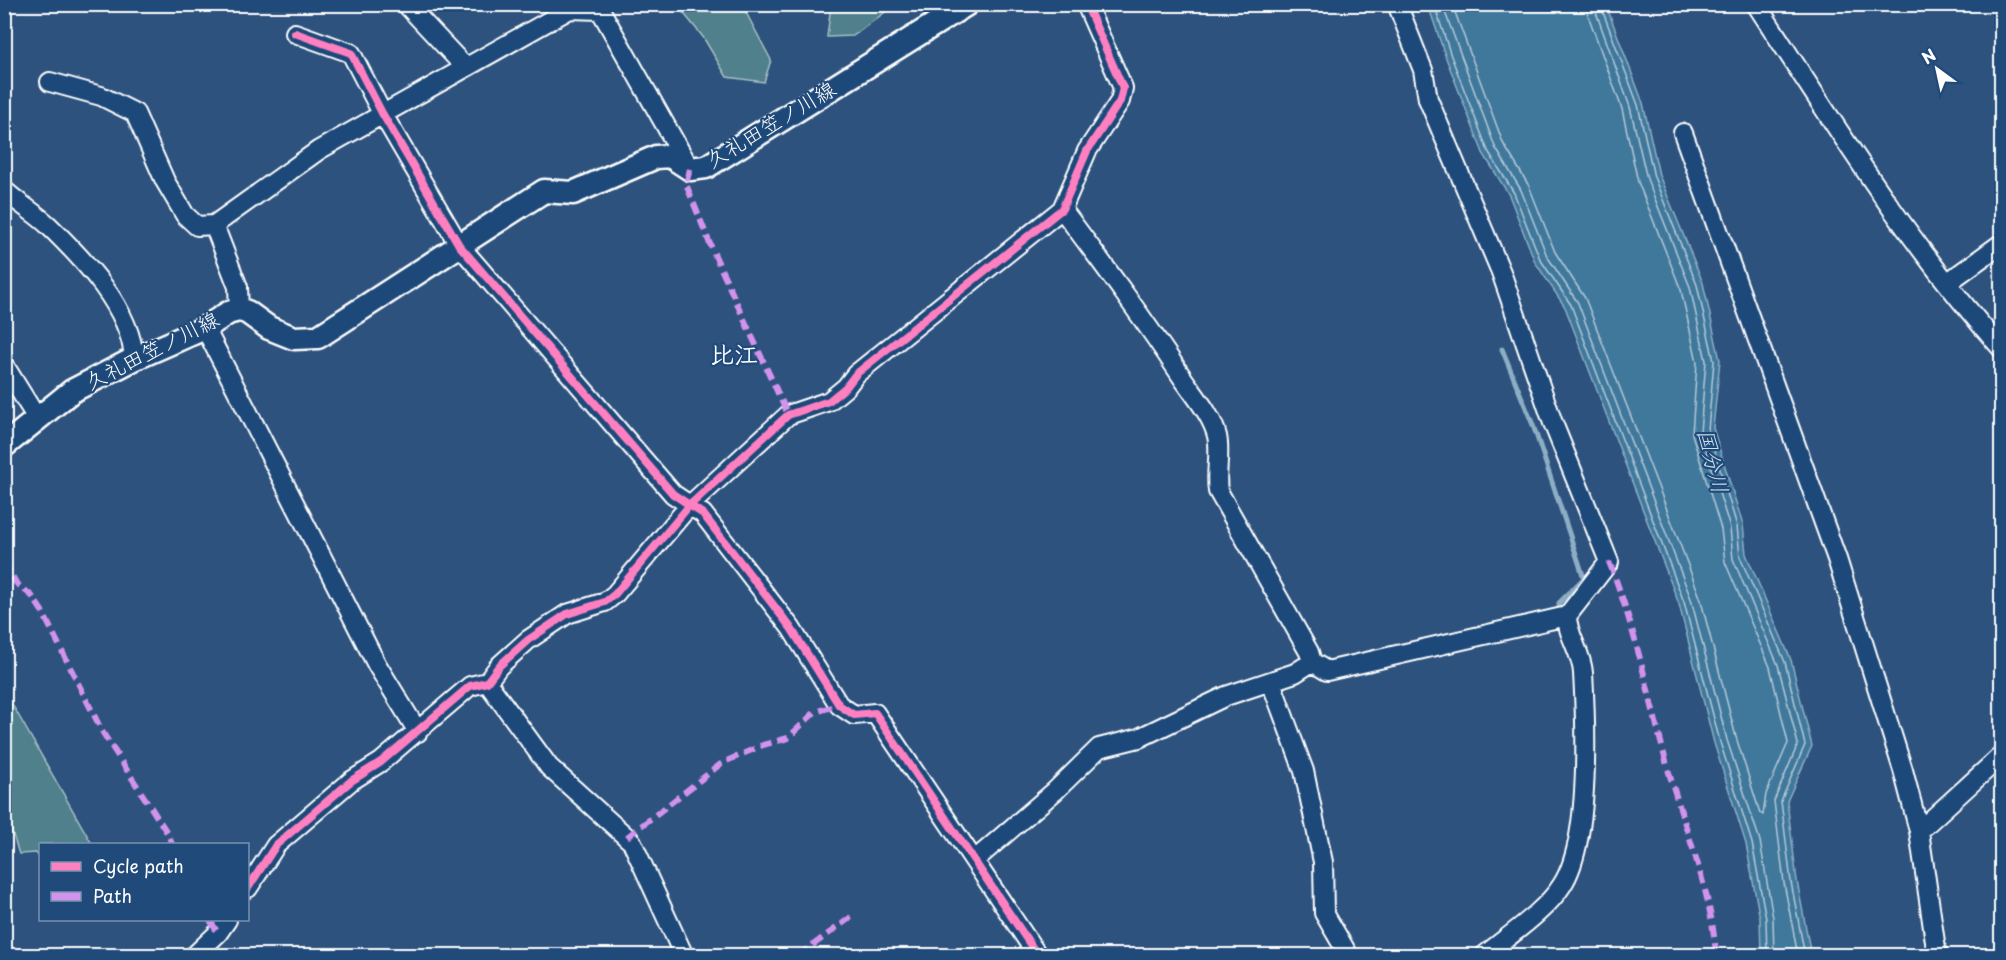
<svg xmlns="http://www.w3.org/2000/svg" width="2006" height="960" font-family="'Playpen Sans','Klee One',sans-serif">
	<style>
		.green { fill: #50808b; stroke: #a8c0c5; stroke-width: 1.5 }
		.water { fill: #41789c; stroke: #8daec4; stroke-width: 1.5 }
		.lines { fill: none; stroke-linecap: round; stroke-linejoin: round }
		.shore { stroke: #b3c9d7; stroke-width: 1.5 }
		.stream { stroke: #8daec4; stroke-width: 5 }
		.minor-casing { stroke: #fff; stroke-width: 22 }
		.major-casing { stroke: #fff; stroke-width: 27 }
		.minor { stroke: #1f4a7a; stroke-width: 18 }
		.major { stroke: #1f4a7a; stroke-width: 22 }
		.quiet { stroke: #d193ec; stroke-width: 6; stroke-dasharray: 12 6; stroke-linecap: butt }
		.cycleway-casing { stroke: #1f4a7a; stroke-width: 11 }
		.cycleway { stroke: #ff80c0; stroke-width: 8 }
		.labels { text-anchor: middle; stroke-width: 4.5; stroke-linejoin: round; paint-order: stroke }
		.street-label { font-size: 21px; fill: #fff; stroke: #1f4a7a }
		.water-label { font-size: 22px; font-style: italic; fill: #d0dde6; stroke: #1f4a7a }
		.quarter-label { font-size: 24px; font-weight: bold; fill: #fff; stroke: #1f4a7a }
	</style>
	<rect width="100%" height="100%" fill="#2e527e"/>
	<filter id="ink" filterUnits="userSpaceOnUse"><feTurbulence type="fractalNoise" baseFrequency=".0167" numOctaves="2"/><feDisplacementMap in="SourceGraphic" scale="12" xChannelSelector="R" yChannelSelector="G"/><feConvolveMatrix kernelMatrix="1 2 1 2 8 2 1 2 1" color-interpolation-filters="sRGB"/></filter>
	<g filter="url(#ink)">
		<!-- green -->
		<path class="green" d="M 677,5 L 742,5 L 771,60 L 764,82 L 727,77 L 703,37 Z
			M 890,5 L 892,7 L 853,36 L 827,37 L 831,5 Z
			M 12,704 L 92,844 L 40,844 L 40,858 L 36,853 L 19,854 L 5,810 L 5,708 Z"/>
		<!-- water -->
		<path class="water" d="M 1428,5 L 1606,5 L 1643,103 L 1659,175 L 1703,283 L 1720,360 L 1713,428 L 1743,525 L 1746,554 L 1791,660 L 1812,746 L 1787,801 L 1797,881 L 1811,955 L 1761,955 L 1760,919 L 1746,844 L 1714,743 L 1679,604 L 1565,307 L 1535,262 L 1509,195 L 1483,153 L 1446,58 Z"/>
		<g class="lines">
			<!-- shore -->
			<path class="shore" d="M 1434,4 L 1451,56 L 1488,151 L 1514,193 L 1540,259 L 1571,305 L 1684,602 L 1720,742 L 1752,843 L 1766,919 L 1767,956
				M 1442,4 L 1495,147 L 1521,190 L 1547,256 L 1578,303 L 1691,599 L 1727,740 L 1760,841 L 1773,918 L 1774,956
				M 1452,4 L 1503,143 L 1529,186 L 1555,252 L 1585,298 L 1661,494 L 1700,597 L 1736,737 L 1760,813 L 1763,815 L 1766,794 L 1788,743 L 1770,667 L 1725,562 L 1721,529 L 1692,434 L 1697,362 L 1681,290 L 1638,182 L 1622,109 L 1584,4
				M 1593,4 L 1630,107 L 1647,179 L 1690,287 L 1706,361 L 1700,432 L 1730,528 L 1733,559 L 1778,665 L 1798,744 L 1774,801 L 1784,883 L 1798,956
				M 1600,4 L 1638,105 L 1654,177 L 1697,285 L 1714,361 L 1708,430 L 1737,526 L 1740,557 L 1785,662 L 1805,745 L 1781,801 L 1791,882 L 1805,956"/>
			<!-- stream -->
			<path class="stream" d="M 1502,349 L 1533,425 L 1584,578 L 1559,603 L 1559,614"/>
			<defs>
				<path id="minor" d="M 406,4 L 465,67
					M 597,4 L 689,167
					M 1397,4 L 1423,70 L 1428,99 L 1501,272 L 1553,423 L 1609,562 L 1567,616 C 1567,635 1582,653 1583,673 C 1586,725 1591,841 1562,885 C 1546,911 1508,936 1484,956
					M 1756,4 C 1833,122 1908,244 2002,349
					M 295,33 L 351,53 L 382,113 L 459,245 L 673,494 L 703,514 L 791,628 L 839,705 L 854,715 L 875,713 L 1038,956
					M 50,82 L 101,96 L 135,113 L 165,181 L 185,215 L 197,226 L 214,225
					M 1683,133 L 1837,559 L 1903,770 L 1919,831 L 1937,956
					M 4,190 C 18,203 34,212 48,225 C 83,259 131,308 134,359
					M 1062,209 C 1103,264 1144,319 1182,377 C 1194,395 1212,415 1217,436 C 1221,454 1215,472 1218,491 L 1309,652 L 1312,662 L 1327,671 L 1567,616
					M 1947,283 L 2002,243
					M 239,310 L 238,287 L 214,225 L 319,150 L 570,9 L 600,10
					M 205,328 L 377,665 L 418,732
					M 4,365 L 38,420
					M 487,682 L 549,767 L 632,842 L 684,956
					M 1271,682 L 1304,771 L 1323,862 L 1324,913 L 1349,956
					M 1919,831 L 2002,755
					M 976,859 L 1055,791 L 1099,748 L 1139,738 L 1226,696 L 1295,673 L 1312,662
					M 248,888 L 276,845 L 351,781 L 381,762 L 470,686 L 487,682 L 499,666 L 528,640 L 567,614 L 605,602 L 615,594 L 689,506 L 788,415 L 829,401 L 846,387 L 856,374 L 1062,209 L 1087,151 L 1120,101 L 1123,88 L 1086,4
					M 194,956 L 218,933 L 227,920"/>
				<path id="major" d="M 4,446 L 72,391 L 134,359 L 205,328 L 228,313 L 239,310 L 247,312 L 269,328 L 294,338 L 318,337 L 544,191 L 573,193 L 656,157 L 670,156 L 690,169 L 706,167 L 967,4"/>
			</defs>
			<!-- minor casing -->
			<use href="#minor" class="minor-casing"/>
			<!-- major casing -->
			<use href="#major" class="major-casing"/>
			<!-- minor -->
			<use href="#minor" class="minor"/>
			<!-- major -->
			<use href="#major" class="major"/>
			<!-- quiet -->
			<path class="quiet" d="M 690,169 L 686,184 L 712,249 L 788,415
				M 4,561 L 16,583 L 32,596 L 42,611 L 103,733 L 168,834 L 172,844
				M 1609,562 C 1636,629 1649,699 1668,769 C 1685,830 1712,892 1716,956
				M 627,837 L 722,763 L 763,745 L 788,738 L 815,712 L 839,705
				M 210,920 L 218,933
				M 798,956 L 854,915"/>
			<defs>
				<path id="cycleway" d="M 295,33 L 351,53 L 382,113 L 459,245 L 673,494 L 703,514 L 791,628 L 839,705 L 854,715 L 875,713 L 1038,956
					M 248,888 L 276,845 L 351,781 L 381,762 L 470,686 L 487,682 L 499,666 L 528,640 L 567,614 L 605,602 L 615,594 L 689,506 L 788,415 L 829,401 L 846,387 L 856,374 L 1062,209 L 1087,151 L 1120,101 L 1123,88 L 1086,4"/>
			</defs>
			<!-- cycleway casing -->
			<use href="#cycleway" class="cycleway-casing"/>
			<!-- cycleway -->
			<use href="#cycleway" class="cycleway"/>
		</g>
	</g>
	<g class="labels">
		<!-- street labels -->
		<g class="street-label">
			<text transform="translate(771 125) rotate(-31)" y="7">久礼田笠ノ川線</text>
			<text transform="translate(152 351) rotate(-27)" y="7">久礼田笠ノ川線</text>
		</g>
		<!-- water labels -->
		<g class="water-label">
			<text transform="translate(1713 461) rotate(76)" y="8">国分川</text>
		</g>
		<!-- quarter labels -->
		<g class="quarter-label">
			<text x="734" y="363">比江</text>
		</g>
	</g>
	<!-- margin -->
	<rect width="2006" height="960" fill="none" stroke="#1f4a7a" stroke-width="24"/>
	<rect x="12" y="12" width="1982" height="936" fill="none" stroke="#fff" stroke-width="2" filter="url(#ink)"/>
	<!-- legend -->
	<rect x="39" y="843" width="210" height="78" fill="#1f4a7a" stroke="#7992af" stroke-width="1.5"/>
	<rect x="51" y="862" width="30" height="9" fill="#ff80c0" stroke="#7992af" stroke-width="1.5"/>
	<text x="93" y="873" font-size="18" fill="#ffffff">Cycle path</text>
	<rect x="51" y="892" width="30" height="9" fill="#d193ec" stroke="#7992af" stroke-width="1.5"/>
	<text x="93" y="903" font-size="18" fill="#ffffff">Path</text>
	<!-- north arrow -->
	<g transform="translate(1937 69) rotate(327)" stroke="#1f4a7a" stroke-width="4.5" paint-order="stroke">
	<path d="M0-4.5L10 22L0 15L-10 22Z" fill="#ffffff"/>
	<text y="-9" font-size="16" font-weight="bold" text-anchor="middle" fill="#ffffff">N</text>
	</g>
</svg>
